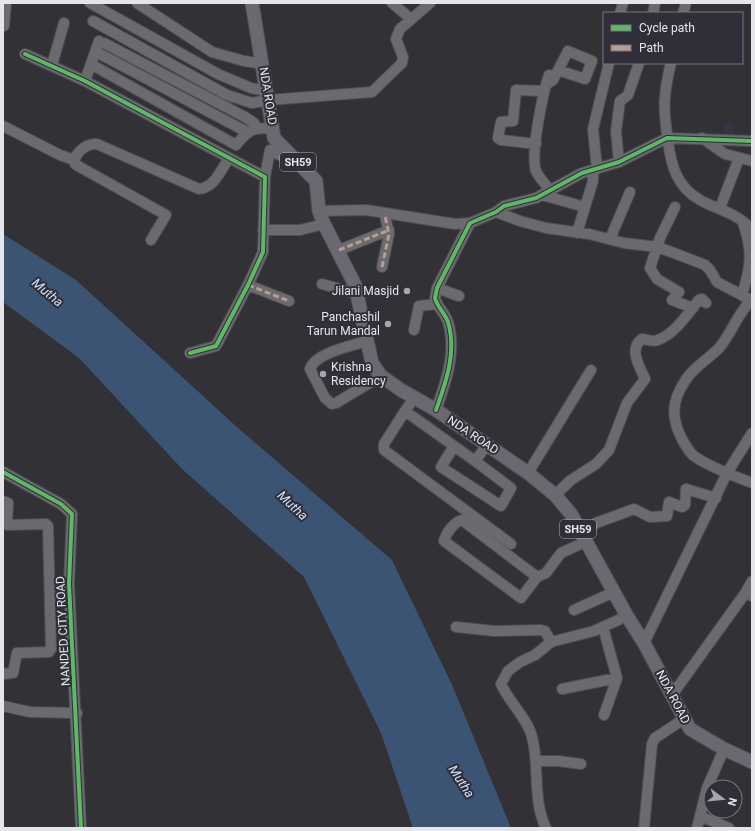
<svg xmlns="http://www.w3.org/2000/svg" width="755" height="831" font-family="Roboto,sans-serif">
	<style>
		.built { fill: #363444 }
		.water { fill: #3b5473 }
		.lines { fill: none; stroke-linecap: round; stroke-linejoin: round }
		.minor-casing { stroke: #4f4e53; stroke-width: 12 }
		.major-casing { stroke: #4f4e53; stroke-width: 15 }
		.minor { stroke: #6b6a6f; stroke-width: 10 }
		.major { stroke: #6c6872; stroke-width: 13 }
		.quiet { stroke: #b99d93; stroke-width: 3; stroke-dasharray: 6 3; stroke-linecap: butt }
		.cycleway-casing { stroke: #302e39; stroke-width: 6 }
		.cycleway { stroke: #5cba63; stroke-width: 4 }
		.poi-dot { fill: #a7a6ac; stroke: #302e39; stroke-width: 1.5 }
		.labels { text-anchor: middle; stroke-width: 4; stroke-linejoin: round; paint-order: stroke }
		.shield { fill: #302e39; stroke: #afaeb6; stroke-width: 1 }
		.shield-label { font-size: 11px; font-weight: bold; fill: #e6e5ec }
		.street-label { font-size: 12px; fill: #e6e5ec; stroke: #302e39 }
		.poi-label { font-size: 12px; fill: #e6e5ec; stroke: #302e39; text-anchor: end }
		.water-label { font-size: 13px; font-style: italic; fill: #cfe2f9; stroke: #302e39 }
	</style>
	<rect width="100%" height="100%" fill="#313136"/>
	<!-- built -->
	<path class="built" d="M 724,124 L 733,124 L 735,136 L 725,136 Z"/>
	<!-- water -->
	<path class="water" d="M 3,234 L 76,280 L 238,428 L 392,560 L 453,687 L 511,828 L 413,828 L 381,733 L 304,577 L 182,469 L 79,358 L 3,302 Z"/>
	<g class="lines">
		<defs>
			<path id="minor" d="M 90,3 L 218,74 L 251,88 L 267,91
				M 137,3 L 212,52 L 244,61 L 263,64
				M 392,3 L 411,19
				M 620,13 L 623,3
				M 653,13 L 655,3
				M 683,13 L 686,3
				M 93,21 L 227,95 L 252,103 L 269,100 L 372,92 L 402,63 L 403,57 L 396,39 L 400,29 L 430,3
				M 4,26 L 6,3
				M 104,43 L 245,117 L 254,123 L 256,127
				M 25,54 L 85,81 L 265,177 L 263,252 L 248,285 L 216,346 L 190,353
				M 100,54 L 247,132
				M 671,63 C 663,95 663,109 668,141 C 671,166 677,187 700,200 C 718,210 738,213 752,230
				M 52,65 L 64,23
				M 96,67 L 236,145 C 249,129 252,128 273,128
				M 549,75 C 543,92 530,154 536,171 C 539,178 546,185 551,191
				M 85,81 L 99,41
				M 547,84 L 553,80 L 568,51 L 592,61 L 585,79 L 558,70
				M 3,126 L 60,155 L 74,160
				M 702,138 L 725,154 L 752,161
				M 536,144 L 501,140 L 498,138 L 501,122 L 513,121 L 516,90 L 543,91
				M 619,162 L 616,131 L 620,101 L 628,95 L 639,63
				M 597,169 L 593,129 L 609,63
				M 265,177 L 270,150 L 295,163
				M 542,195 L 585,207
				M 675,207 L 660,238 L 650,268 L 657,279 L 679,292 L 672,300 L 693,308
				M 720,208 L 739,158
				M 319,211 L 366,210 L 455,224 L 470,223
				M 496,212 L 520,221 L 546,228 L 589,234 L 624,243 L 657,247 L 674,253 L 705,265 L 710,270 L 717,282 L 751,300
				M 263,230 L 300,230 L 324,224
				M 577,233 L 593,181 L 593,170
				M 610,239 L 630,192
				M 151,240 L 166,215 L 78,166 L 75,164 C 73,153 87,143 97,144 L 199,189 C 214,188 221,170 229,158
				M 339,250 L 389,230
				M 382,267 L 389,234 L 385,216
				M 322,284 L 358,294
				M 248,285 L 289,301
				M 437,288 L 459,296
				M 742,295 C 751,267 753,251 743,223
				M 752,299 C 738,313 732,332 720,347 C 709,359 693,367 685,381 C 671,402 671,419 683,441 C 686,446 689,452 694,456 C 709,467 734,476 752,483
				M 414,330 L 419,306 L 437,304
				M 368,341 C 353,345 315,353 310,369 L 325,398 L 332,404 L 336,403 L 381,376
				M 414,398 L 405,411 L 475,461 L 487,445
				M 436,410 C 446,382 457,352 448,322 C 445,313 437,307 435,298 L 437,288 L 470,223 L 496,212 L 504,206 L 536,198 L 582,173 L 619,162 L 667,138 L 752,141
				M 405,411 L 384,444 L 384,450 L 511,544
				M 454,446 L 441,467 L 501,506 L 511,488 L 475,461
				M 3,472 L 61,504 L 72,514 L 69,584 L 81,828
				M 528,473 L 591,370
				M 555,495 L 571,480 L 596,464 L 609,450 L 627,403 L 645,379 C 640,367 628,349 642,339 C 647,340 654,342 658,340 C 675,334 688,313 699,300 L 702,299 L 706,303
				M 3,501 L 8,503 L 7,525 L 46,524 L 48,526 L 51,649 L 49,652 L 17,653 L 13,673 L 3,674
				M 581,534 L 596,523 L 634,509 L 650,517 L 667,516 L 669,502 L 682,507 L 685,505 L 686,489 L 716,498
				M 537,577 L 521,598 L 444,541 C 446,533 454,522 462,520 L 537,577 L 546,573 L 561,553 L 585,542
				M 746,592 L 752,581
				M 574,610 L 614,592
				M 456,627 L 494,631 L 541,630 L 545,631 L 551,642
				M 603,627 L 617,678 L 604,715
				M 644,643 L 727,473 L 752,433
				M 562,689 L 617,678
				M 672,695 L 746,592 L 752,596
				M 3,706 L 30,712 L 77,713
				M 536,761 L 558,761 L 581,764
				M 700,816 L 729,828
				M 546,828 C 532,800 540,766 532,737 C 528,719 509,702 501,684 L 508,671 L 520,662 L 535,655 L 551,642 L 594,631 L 627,616
				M 644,828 L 652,744 L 655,738 L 684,719
				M 697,828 L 707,788 L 724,749"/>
			<path id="major" d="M 252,3 L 274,138 L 316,181 L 319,211 L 324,224 L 355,285 L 372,363 L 381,376 L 401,390 L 436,410 L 528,473 L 555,495 L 571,514 L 627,616 L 644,643 L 690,729 L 724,749 L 752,762"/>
		</defs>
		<!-- minor casing -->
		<use href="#minor" class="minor-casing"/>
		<!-- major casing -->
		<use href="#major" class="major-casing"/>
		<!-- minor -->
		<use href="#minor" class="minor"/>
		<!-- major -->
		<use href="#major" class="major"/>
		<!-- quiet -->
		<path class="quiet" d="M 339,250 L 389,230
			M 382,267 L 389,234 L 385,216
			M 248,285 L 289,301"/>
		<defs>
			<path id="cycleway" d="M 25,54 L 85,81 L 265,177 L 263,252 L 248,285 L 216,346 L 190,353
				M 436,410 C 446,382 457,352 448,322 C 445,313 437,307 435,298 L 437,288 L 470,223 L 496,212 L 504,206 L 536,198 L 582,173 L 619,162 L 667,138 L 752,141
				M 3,472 L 61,504 L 72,514 L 69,584 L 81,828"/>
		</defs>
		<!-- cycleway casing -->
		<use href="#cycleway" class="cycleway-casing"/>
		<!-- cycleway -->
		<use href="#cycleway" class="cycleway"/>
	</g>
	<!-- markers -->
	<g class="poi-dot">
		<circle cx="407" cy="291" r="4"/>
		<circle cx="388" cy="324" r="4"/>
		<circle cx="323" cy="374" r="4"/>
	</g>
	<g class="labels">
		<!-- shield labels -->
		<g class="shield">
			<rect x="280" y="153" width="36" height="18" rx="3"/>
			<rect x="560" y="520" width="36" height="18" rx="3"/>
		</g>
		<g class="shield-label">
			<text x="298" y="166">SH59</text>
			<text x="578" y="533">SH59</text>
		</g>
		<!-- street labels -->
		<g class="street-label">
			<text transform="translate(268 96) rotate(81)" y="4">NDA ROAD</text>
			<text transform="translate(473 435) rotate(34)" y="4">NDA ROAD</text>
			<text transform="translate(63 631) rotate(-93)" y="4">NANDED CITY ROAD</text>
			<text transform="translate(673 697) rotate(62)" y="4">NDA ROAD</text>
		</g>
		<!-- poi labels -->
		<g class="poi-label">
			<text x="399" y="295">Jilani Masjid</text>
			<text x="380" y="321">Panchashil<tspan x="380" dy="14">Tarun Mandal</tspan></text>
			<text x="331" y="371" text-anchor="start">Krishna<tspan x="331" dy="14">Residency</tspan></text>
		</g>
		<!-- water labels -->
		<g class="water-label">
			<text transform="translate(48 292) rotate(40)" y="5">Mutha</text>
			<text transform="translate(293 505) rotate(43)" y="5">Mutha</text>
			<text transform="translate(462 781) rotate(57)" y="5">Mutha</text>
		</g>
	</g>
	<!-- border -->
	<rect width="755" height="831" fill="none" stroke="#e6e5ec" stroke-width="8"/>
	<!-- legend -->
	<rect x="603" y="12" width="140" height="52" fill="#302e39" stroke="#797781"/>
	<rect x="611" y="25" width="20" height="6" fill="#5cba63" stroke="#797781"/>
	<text x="639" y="32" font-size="12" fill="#e6e5ec">Cycle path</text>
	<rect x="611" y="45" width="20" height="6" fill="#b99d93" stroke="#797781"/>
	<text x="639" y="52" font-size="12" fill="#e6e5ec">Path</text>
	<!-- north arrow -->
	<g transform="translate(723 799) rotate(106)"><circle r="19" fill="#302e39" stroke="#797781"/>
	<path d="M0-3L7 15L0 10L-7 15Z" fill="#a7a6ac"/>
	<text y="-6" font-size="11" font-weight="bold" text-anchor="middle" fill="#e6e5ec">N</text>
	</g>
</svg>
